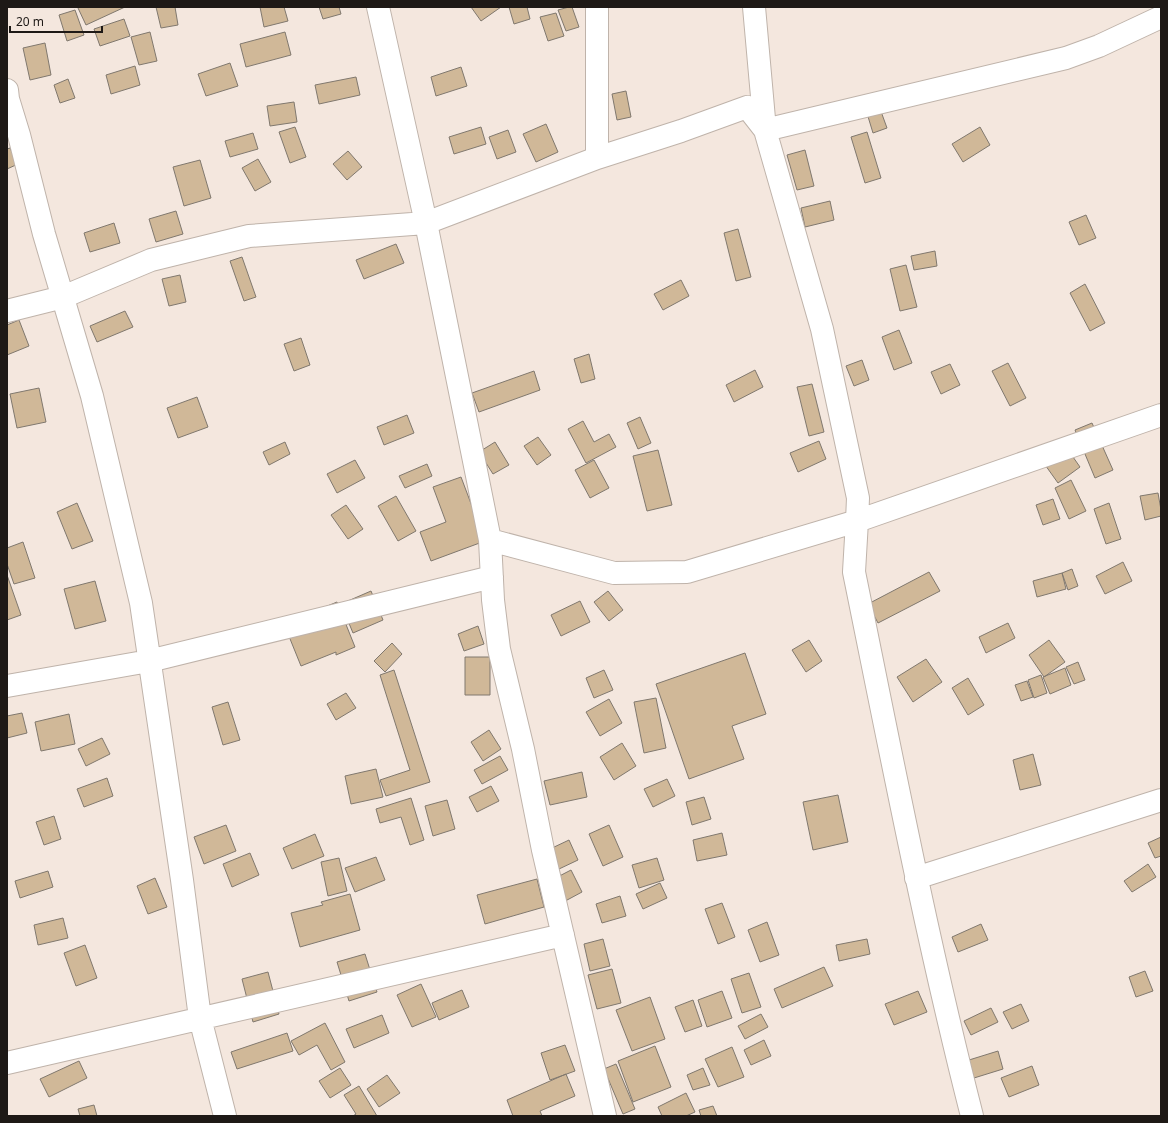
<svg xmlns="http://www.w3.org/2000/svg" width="1168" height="1123" font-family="'Noto Sans',sans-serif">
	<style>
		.building { fill: #d0b898; stroke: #80786e }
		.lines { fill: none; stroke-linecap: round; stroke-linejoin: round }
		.street-casing { stroke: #bfb3aa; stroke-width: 24 }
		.street { stroke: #fff; stroke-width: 22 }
	</style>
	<rect width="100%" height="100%" fill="#f4e7de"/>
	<!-- building -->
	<path class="building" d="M 79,7 L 125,7 L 86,25 L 78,8 Z
		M 156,7 L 175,7 L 178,25 L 161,28 Z
		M 260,7 L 284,7 L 288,21 L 264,27 Z
		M 319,7 L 339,7 L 341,14 L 323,19 Z
		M 471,7 L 501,7 L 481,21 Z
		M 509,7 L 527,7 L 530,19 L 514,24 Z
		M 569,7 L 572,7 L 579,27 L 566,31 L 558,10 Z
		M 75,10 L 84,35 L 67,41 L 59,15 Z
		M 556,13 L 564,36 L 548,41 L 540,17 Z
		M 124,19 L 130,36 L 100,46 L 94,29 Z
		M 150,32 L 157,61 L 139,65 L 131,37 Z
		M 285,32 L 291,55 L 246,67 L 240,44 Z
		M 45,43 L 51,75 L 30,80 L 23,48 Z
		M 230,63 L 238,86 L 206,96 L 198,74 Z
		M 135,66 L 140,85 L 111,94 L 106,75 Z
		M 461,67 L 467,86 L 436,96 L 431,77 Z
		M 356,77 L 360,95 L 319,104 L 315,85 Z
		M 68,79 L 75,98 L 60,103 L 54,85 Z
		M 626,91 L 631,117 L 617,120 L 612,94 Z
		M 294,102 L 297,122 L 270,126 L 267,106 Z
		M 879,106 L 887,128 L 873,133 L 866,110 Z
		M 546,124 L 558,152 L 536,162 L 523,134 Z
		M 295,127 L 306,157 L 290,163 L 279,132 Z
		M 481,127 L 486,144 L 454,154 L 449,137 Z
		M 980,127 L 990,145 L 963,162 L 952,144 Z
		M 508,130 L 516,152 L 497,159 L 489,137 Z
		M 867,132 L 881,178 L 865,183 L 851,137 Z
		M 253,133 L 258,149 L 230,157 L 225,141 Z
		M 10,148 L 18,164 L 7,169 L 7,149 Z
		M 805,150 L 814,186 L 797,190 L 787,155 Z
		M 348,151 L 362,167 L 347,180 L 333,164 Z
		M 258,159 L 271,182 L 255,191 L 242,168 Z
		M 200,160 L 211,198 L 184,206 L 173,167 Z
		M 830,201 L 834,220 L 805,227 L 801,208 Z
		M 176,211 L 183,234 L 156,242 L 149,219 Z
		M 1086,215 L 1096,238 L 1079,245 L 1069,222 Z
		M 114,223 L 120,243 L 90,252 L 84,233 Z
		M 738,229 L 751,277 L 736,281 L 724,233 Z
		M 396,244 L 404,263 L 364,279 L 356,260 Z
		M 935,251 L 937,266 L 914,270 L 911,256 Z
		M 242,257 L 256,297 L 244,301 L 230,261 Z
		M 906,265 L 917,307 L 900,311 L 890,269 Z
		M 180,275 L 186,302 L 169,306 L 162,279 Z
		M 681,280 L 689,296 L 663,310 L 654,294 Z
		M 1085,284 L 1105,323 L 1090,331 L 1070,293 Z
		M 125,311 L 133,327 L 97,342 L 90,326 Z
		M 19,320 L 29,346 L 7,355 L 7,325 Z
		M 899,330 L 912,363 L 894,370 L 882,337 Z
		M 301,338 L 310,365 L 294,371 L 284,344 Z
		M 589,354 L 595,379 L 581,383 L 574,359 Z
		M 862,360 L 869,380 L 854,386 L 846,366 Z
		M 1008,363 L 1026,398 L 1010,406 L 992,371 Z
		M 950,364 L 960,385 L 941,394 L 931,372 Z
		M 755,370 L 763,387 L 734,402 L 726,385 Z
		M 534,371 L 540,390 L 479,412 L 472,393 Z
		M 812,384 L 824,432 L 809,436 L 797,387 Z
		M 39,388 L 46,422 L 17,428 L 10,394 Z
		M 197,397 L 208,427 L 178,438 L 167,408 Z
		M 407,415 L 414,433 L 384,445 L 377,427 Z
		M 640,417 L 651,443 L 638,449 L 627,423 Z
		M 583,421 L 594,442 L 609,434 L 616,447 L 586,463 L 568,429 Z
		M 1092,423 L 1113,470 L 1095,478 L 1075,430 Z
		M 538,437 L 551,455 L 537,465 L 524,446 Z
		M 819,441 L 826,459 L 798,472 L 790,453 Z
		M 285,442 L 290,454 L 269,465 L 263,452 Z
		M 495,442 L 509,465 L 493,474 L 479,452 Z
		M 1066,447 L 1080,467 L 1058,483 L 1043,462 Z
		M 658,450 L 672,505 L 647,511 L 633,456 Z
		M 355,460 L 365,478 L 337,493 L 327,474 Z
		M 594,460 L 609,488 L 590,498 L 575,470 Z
		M 427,464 L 432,476 L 405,488 L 399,476 Z
		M 461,477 L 485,541 L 431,561 L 420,532 L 446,522 L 433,487 Z
		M 1071,480 L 1086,511 L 1069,519 L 1055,488 Z
		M 1158,493 L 1161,510 L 1161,516 L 1145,520 L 1140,496 Z
		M 396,496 L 416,531 L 398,541 L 378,506 Z
		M 1053,499 L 1060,519 L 1043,525 L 1036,505 Z
		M 77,503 L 93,541 L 72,549 L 57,512 Z
		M 1109,503 L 1121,539 L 1106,544 L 1094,509 Z
		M 346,505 L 363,529 L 348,539 L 331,515 Z
		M 23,542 L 35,578 L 14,584 L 7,564 L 7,548 Z
		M 1123,562 L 1132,581 L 1105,594 L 1096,576 Z
		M 1072,569 L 1078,586 L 1068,590 L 1062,573 Z
		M 929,572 L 940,591 L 878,623 L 868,604 Z
		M 1062,573 L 1066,589 L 1037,597 L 1033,581 Z
		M 7,575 L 21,615 L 7,620 Z
		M 95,581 L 106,621 L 75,629 L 64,589 Z
		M 371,591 L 383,620 L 353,633 L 341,604 Z
		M 608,591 L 623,610 L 609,621 L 594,602 Z
		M 580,601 L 590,622 L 561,636 L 551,615 Z
		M 337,602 L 355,647 L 336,655 L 336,652 L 301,666 L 284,624 Z
		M 1008,623 L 1015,638 L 986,653 L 979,637 Z
		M 478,626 L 484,644 L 464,651 L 458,634 Z
		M 809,640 L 822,661 L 806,672 L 792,650 Z
		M 1049,640 L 1065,662 L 1044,677 L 1029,655 Z
		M 392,643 L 402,654 L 385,672 L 374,661 Z
		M 745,653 L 766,714 L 732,726 L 744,759 L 689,779 L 656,684 Z
		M 465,657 L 490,657 L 490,695 L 465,695 Z
		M 926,659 L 942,682 L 913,702 L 897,677 Z
		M 1078,662 L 1085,680 L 1074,684 L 1066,667 Z
		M 1065,668 L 1071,685 L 1050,694 L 1043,677 Z
		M 394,670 L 430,782 L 386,796 L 380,780 L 410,770 L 380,675 Z
		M 604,670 L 613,690 L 594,698 L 586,678 Z
		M 1041,675 L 1047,693 L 1034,698 L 1028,680 Z
		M 968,678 L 984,705 L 968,715 L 952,688 Z
		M 1027,681 L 1033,697 L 1021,701 L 1015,685 Z
		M 346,693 L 356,708 L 336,720 L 327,704 Z
		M 656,698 L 666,748 L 644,753 L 634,702 Z
		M 609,699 L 622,723 L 600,736 L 586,712 Z
		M 228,702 L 240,740 L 223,745 L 212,707 Z
		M 22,713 L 27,733 L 7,738 L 7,716 Z
		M 69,714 L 75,744 L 41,751 L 35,722 Z
		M 489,730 L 501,749 L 483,761 L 471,742 Z
		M 102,738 L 110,754 L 86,766 L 78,749 Z
		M 622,743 L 636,766 L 614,780 L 600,757 Z
		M 1033,754 L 1041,785 L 1020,790 L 1013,760 Z
		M 500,756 L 508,770 L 482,784 L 474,770 Z
		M 376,769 L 383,797 L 351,804 L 345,776 Z
		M 582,772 L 587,797 L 550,805 L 544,781 Z
		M 107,778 L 113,796 L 84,807 L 77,789 Z
		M 667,779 L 675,796 L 653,807 L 644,789 Z
		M 491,786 L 499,801 L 477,812 L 469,797 Z
		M 838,795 L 848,842 L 813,850 L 803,802 Z
		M 704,797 L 711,819 L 692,825 L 686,802 Z
		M 411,798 L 424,840 L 410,845 L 401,817 L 380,823 L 376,809 Z
		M 447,800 L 455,829 L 433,836 L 425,806 Z
		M 54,816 L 61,839 L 44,845 L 36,822 Z
		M 226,825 L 236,851 L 204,864 L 194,837 Z
		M 609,825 L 623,857 L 603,866 L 589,834 Z
		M 722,833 L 727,855 L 697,861 L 693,840 Z
		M 315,834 L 324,856 L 292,869 L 283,848 Z
		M 1161,837 L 1161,856 L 1155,858 L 1148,843 Z
		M 569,840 L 578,860 L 559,869 L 550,849 Z
		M 250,853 L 259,875 L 232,887 L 223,864 Z
		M 376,857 L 385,880 L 355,892 L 345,868 Z
		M 339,858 L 347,891 L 328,896 L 321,862 Z
		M 657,858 L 664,880 L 639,888 L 632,865 Z
		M 1148,864 L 1156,877 L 1132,892 L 1124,881 Z
		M 571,870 L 582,892 L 556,906 L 544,884 Z
		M 48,871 L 53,887 L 20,898 L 15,881 Z
		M 155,878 L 167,907 L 148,914 L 137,886 Z
		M 537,879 L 544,907 L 485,924 L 477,895 Z
		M 660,883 L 667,898 L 643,909 L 636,894 Z
		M 350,894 L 360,930 L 300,947 L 291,913 L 323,905 L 321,902 Z
		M 620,896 L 626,916 L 602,923 L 596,904 Z
		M 722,903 L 735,937 L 718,944 L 705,909 Z
		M 63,918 L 68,938 L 38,945 L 34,925 Z
		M 767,922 L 779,955 L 760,962 L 748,930 Z
		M 981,924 L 988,940 L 958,952 L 952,937 Z
		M 603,939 L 610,966 L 590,971 L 584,944 Z
		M 867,939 L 870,954 L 839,961 L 836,945 Z
		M 85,945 L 97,978 L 76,986 L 64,953 Z
		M 365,954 L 377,992 L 349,1001 L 337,962 Z
		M 824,967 L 833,986 L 782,1008 L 774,989 Z
		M 612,969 L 621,1003 L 597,1009 L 588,975 Z
		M 1145,971 L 1153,991 L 1136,997 L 1129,977 Z
		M 268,972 L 279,1014 L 253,1022 L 242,979 Z
		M 749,973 L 761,1007 L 742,1013 L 731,979 Z
		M 421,984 L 436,1017 L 412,1027 L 397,995 Z
		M 462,990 L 469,1007 L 439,1020 L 432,1003 Z
		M 722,991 L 732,1018 L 707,1027 L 698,1000 Z
		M 918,991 L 927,1012 L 894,1025 L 885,1004 Z
		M 650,997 L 665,1039 L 632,1051 L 616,1010 Z
		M 693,1000 L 702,1026 L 685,1032 L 675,1007 Z
		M 1021,1004 L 1029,1021 L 1012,1029 L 1003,1012 Z
		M 991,1008 L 998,1022 L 971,1035 L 964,1021 Z
		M 761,1014 L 768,1027 L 745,1039 L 738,1026 Z
		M 382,1015 L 389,1033 L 354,1048 L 346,1029 Z
		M 325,1023 L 345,1062 L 331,1070 L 317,1045 L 299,1055 L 291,1041 Z
		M 287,1033 L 293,1051 L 237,1069 L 231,1052 Z
		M 764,1040 L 771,1056 L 751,1065 L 744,1050 Z
		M 565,1045 L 575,1071 L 550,1080 L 541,1053 Z
		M 655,1046 L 671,1087 L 633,1102 L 618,1061 Z
		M 732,1047 L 744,1077 L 718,1087 L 705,1059 Z
		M 998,1051 L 1003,1069 L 974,1078 L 969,1060 Z
		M 79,1061 L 87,1078 L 49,1097 L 40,1079 Z
		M 616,1064 L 635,1109 L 623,1114 L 604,1069 Z
		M 1032,1066 L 1039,1085 L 1009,1097 L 1001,1078 Z
		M 340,1068 L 351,1085 L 330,1098 L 319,1081 Z
		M 703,1068 L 710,1085 L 693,1090 L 687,1075 Z
		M 566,1074 L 575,1096 L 540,1111 L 542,1116 L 513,1116 L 507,1100 Z
		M 387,1075 L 400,1093 L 379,1107 L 367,1089 Z
		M 359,1086 L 377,1116 L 353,1116 L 356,1114 L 344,1095 Z
		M 686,1093 L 695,1112 L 686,1116 L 662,1116 L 658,1107 Z
		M 94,1105 L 97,1116 L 80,1116 L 78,1109 Z
		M 713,1106 L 717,1116 L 701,1116 L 699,1110 Z"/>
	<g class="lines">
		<defs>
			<path id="street" d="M 378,7 L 426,223 L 490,540 L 493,600 L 499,649 L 523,749 L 543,850 L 605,1116
				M 597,7 L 597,158
				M 754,7 L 765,130 L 822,329 L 858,498 L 857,521 L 854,572 C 891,754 926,936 972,1116
				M 7,90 L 8,99 L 19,135 L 44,234 L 92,396 L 141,603 L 182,880 L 200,1018 L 225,1116
				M 7,311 L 63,297 L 151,260 L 249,236 L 426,223 L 597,158 L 681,131 L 747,107 L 765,130 L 1066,58 L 1099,46 L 1161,17
				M 490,540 L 614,573 L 687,572 L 857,521 L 1161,415
				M 7,686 L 149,661 L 492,577
				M 916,878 L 1161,800
				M 7,1063 L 563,935"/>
		</defs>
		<!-- street casing -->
		<use href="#street" class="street-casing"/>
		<!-- street -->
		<use href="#street" class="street"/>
	</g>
	<!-- border -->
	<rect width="1168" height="1123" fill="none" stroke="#1e1916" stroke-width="16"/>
	<!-- scale -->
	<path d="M10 26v6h92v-6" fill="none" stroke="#1e1916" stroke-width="2"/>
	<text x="16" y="26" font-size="12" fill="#1e1916" stroke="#f4e7de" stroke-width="3" paint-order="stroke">20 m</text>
</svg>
